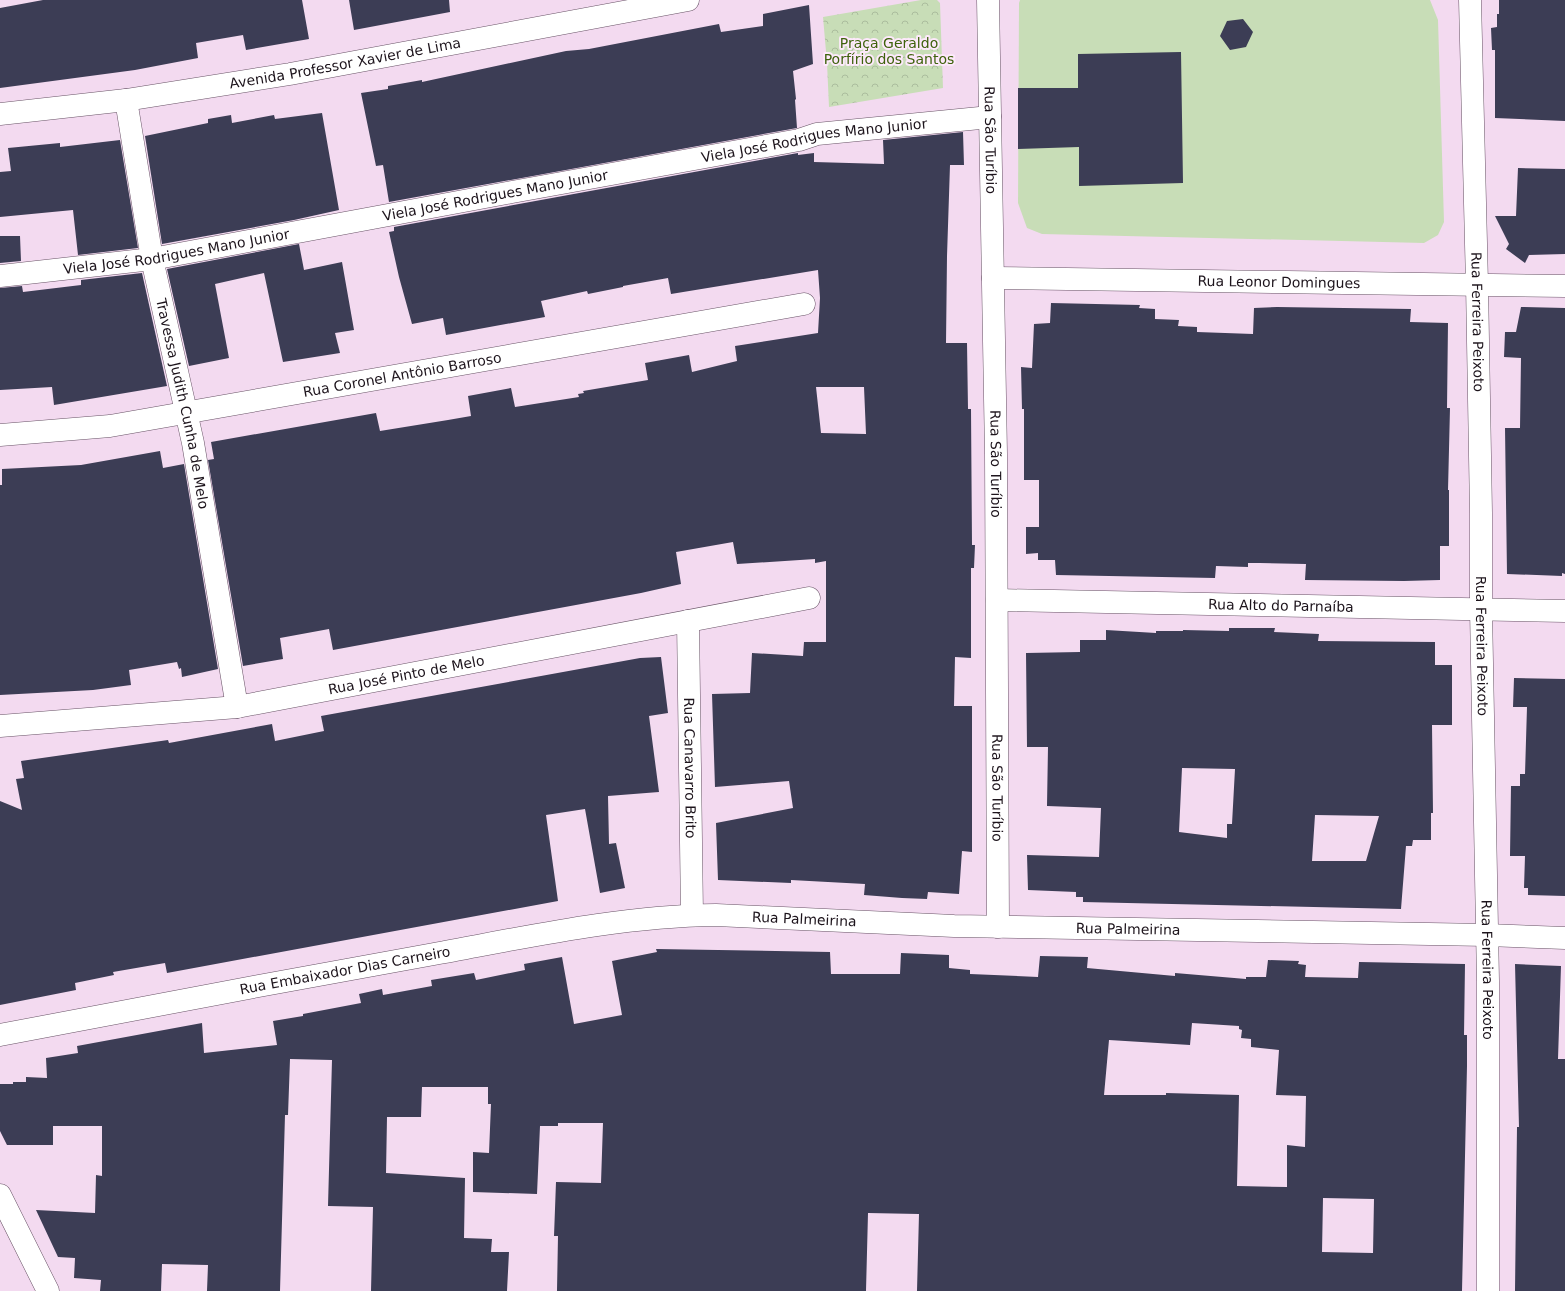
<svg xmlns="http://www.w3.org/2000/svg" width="1565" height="1291" font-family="'DejaVu Sans',sans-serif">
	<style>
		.park { fill: url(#park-crowns) }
		.pitch { fill: #c8ddb7 }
		.building { fill: #3c3d55; fill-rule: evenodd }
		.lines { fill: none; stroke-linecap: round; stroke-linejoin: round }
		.minor-casing { stroke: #685366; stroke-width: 23 }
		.minor { stroke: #fff; stroke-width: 22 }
		.labels { text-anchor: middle; stroke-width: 4; stroke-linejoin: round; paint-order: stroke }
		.park-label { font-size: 14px; fill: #3e620c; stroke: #fde9fb }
		.street-label { font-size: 14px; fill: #1d141c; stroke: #fde9fb }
	</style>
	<defs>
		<pattern id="park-crowns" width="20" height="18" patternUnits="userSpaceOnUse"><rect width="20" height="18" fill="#c8ddb7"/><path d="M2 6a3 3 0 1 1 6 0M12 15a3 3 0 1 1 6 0" fill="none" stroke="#abbd9d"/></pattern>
	</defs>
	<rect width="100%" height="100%" fill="#f3daf0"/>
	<!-- park -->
	<path class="park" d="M 921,0 L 937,0 L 940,3 L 943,88 L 829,107 L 827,63 L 823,17 Z"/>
	<!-- pitch -->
	<path class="pitch" d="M 1020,0 L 1430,0 L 1438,20 L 1444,222 L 1438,235 L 1424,243 L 1042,234 L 1027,228 L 1018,203 L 1019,3 Z"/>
	<!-- building -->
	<path class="building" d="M 43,0 L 302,0 L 309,39 L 246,50 L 243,35 L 196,43 L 198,58 L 135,70 L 0,88 L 0,8 Z
		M 349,0 L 449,0 L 450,12 L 354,30 Z
		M 1499,0 L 1565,0 L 1565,121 L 1495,118 L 1495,50 L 1492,50 L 1491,28 L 1497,27 L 1497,14 L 1499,14 Z
		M 809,5 L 813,64 L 793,71 L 796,99 L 795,100 L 797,128 L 389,202 L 383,165 L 376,166 L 361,93 L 388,89 L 388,86 L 422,80 L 422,82 L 566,51 L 589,49 L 719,24 L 721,32 L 763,26 L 763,14 Z
		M 1243,19 L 1253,32 L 1246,47 L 1230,50 L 1220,36 L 1227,21 Z
		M 1181,52 L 1183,183 L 1079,186 L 1079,147 L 1018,149 L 1018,88 L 1078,88 L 1078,54 Z
		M 322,113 L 339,210 L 294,220 L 162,244 L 145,136 L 208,123 L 208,119 L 231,115 L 232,123 L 274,115 L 275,119 Z
		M 963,132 L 964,165 L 950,165 L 947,256 L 946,343 L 967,343 L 968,409 L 971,409 L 972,545 L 975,545 L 974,568 L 971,568 L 971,658 L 955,657 L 954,706 L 972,706 L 972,852 L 962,851 L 959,894 L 928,892 L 927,899 L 902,898 L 864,895 L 865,884 L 791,880 L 791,883 L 718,880 L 716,823 L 793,808 L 789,781 L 715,787 L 712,694 L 750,693 L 752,653 L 803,656 L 804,642 L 826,642 L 826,561 L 815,563 L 815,559 L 737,564 L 733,542 L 676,552 L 681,584 L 641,593 L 333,650 L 329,629 L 280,638 L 283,659 L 243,666 L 208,460 L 214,459 L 211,442 L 376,413 L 380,431 L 448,420 L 471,416 L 468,396 L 511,388 L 515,407 L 579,397 L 578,394 L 584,393 L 583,391 L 648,380 L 645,363 L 689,355 L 692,372 L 737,361 L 735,346 L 818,333 L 820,298 L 818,270 L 671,294 L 668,278 L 623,286 L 623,287 L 588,294 L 587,291 L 541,301 L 545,317 L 446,335 L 443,318 L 412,324 L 399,277 L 389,232 L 394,231 L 394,227 L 798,153 L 798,155 L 814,153 L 814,162 L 884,164 L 883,140 ZM 816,387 L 864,387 L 866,434 L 821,433 Z
		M 120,140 L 138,248 L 78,255 L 73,210 L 0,217 L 0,172 L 11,171 L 8,148 L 60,143 L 60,147 Z
		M 1518,168 L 1565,169 L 1565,254 L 1529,255 L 1525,263 L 1506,249 L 1509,244 L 1495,216 L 1516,216 Z
		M 0,236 L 20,236 L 21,261 L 0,263 Z
		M 299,244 L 304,270 L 342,262 L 354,330 L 335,333 L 340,353 L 283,362 L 264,273 L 215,284 L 229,358 L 189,366 L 167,269 Z
		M 142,273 L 167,386 L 54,405 L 52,387 L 0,390 L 0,288 L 22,286 L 23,292 L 81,285 L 81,280 Z
		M 1051,303 L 1140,305 L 1139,308 L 1155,309 L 1155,319 L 1179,320 L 1178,326 L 1197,327 L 1197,332 L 1253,334 L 1254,308 L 1277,307 L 1411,309 L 1410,322 L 1448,323 L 1447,408 L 1450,408 L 1448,490 L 1449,490 L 1449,546 L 1440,546 L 1440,580 L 1404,581 L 1305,580 L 1306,564 L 1260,563 L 1248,563 L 1248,567 L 1216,566 L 1215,578 L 1056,575 L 1055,560 L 1038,560 L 1038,553 L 1026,554 L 1026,527 L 1039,527 L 1039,480 L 1024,480 L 1024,409 L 1022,409 L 1021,367 L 1032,368 L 1034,324 L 1050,323 Z
		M 1521,307 L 1565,308 L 1565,574 L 1562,573 L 1562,576 L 1507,574 L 1505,428 L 1520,428 L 1521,358 L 1504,357 L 1505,332 L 1516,332 Z
		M 160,451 L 163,468 L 184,464 L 218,669 L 182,677 L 181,668 L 179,669 L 177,662 L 129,670 L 131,685 L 93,690 L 0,695 L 0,485 L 2,485 L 2,469 L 81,465 Z
		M 1229,628 L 1275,628 L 1274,632 L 1319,634 L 1318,641 L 1435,642 L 1435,665 L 1452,665 L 1452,725 L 1432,725 L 1433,813 L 1431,813 L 1431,840 L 1413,840 L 1412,846 L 1406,846 L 1401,909 L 1083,902 L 1083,897 L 1076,897 L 1076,892 L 1028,890 L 1027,855 L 1099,857 L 1101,808 L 1047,806 L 1048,747 L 1027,747 L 1026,653 L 1080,652 L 1080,640 L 1106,640 L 1106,630 L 1156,633 L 1156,631 L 1183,631 L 1183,630 L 1229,631 ZM 1182,768 L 1235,769 L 1232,824 L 1227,824 L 1227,838 L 1179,832 ZM 1315,815 L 1379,816 L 1366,861 L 1312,861 Z
		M 661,657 L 668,713 L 649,716 L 659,792 L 608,796 L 609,844 L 616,843 L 625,888 L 600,893 L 585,809 L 546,815 L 558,901 L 167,973 L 165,963 L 113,972 L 114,975 L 75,983 L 76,990 L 0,1005 L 0,801 L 22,810 L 16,779 L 24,778 L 21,761 L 168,740 L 169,743 L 272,724 L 275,741 L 324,731 L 321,716 L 640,658 Z
		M 1514,678 L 1565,679 L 1565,896 L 1528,895 L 1528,888 L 1524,888 L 1525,856 L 1510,856 L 1511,786 L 1520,786 L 1520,774 L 1525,774 L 1527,707 L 1513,707 Z
		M 656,949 L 830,952 L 831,974 L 900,974 L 901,953 L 949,955 L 949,968 L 970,970 L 970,974 L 1038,977 L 1040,956 L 1088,957 L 1087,968 L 1175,976 L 1175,973 L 1246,979 L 1246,977 L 1266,977 L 1268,960 L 1299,961 L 1298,964 L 1306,965 L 1305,977 L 1358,978 L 1359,962 L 1465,964 L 1464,1035 L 1467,1035 L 1467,1066 L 1462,1291 L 917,1291 L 919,1214 L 868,1213 L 866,1291 L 557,1291 L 558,1236 L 554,1236 L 556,1182 L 601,1183 L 603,1123 L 558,1123 L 558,1126 L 540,1126 L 537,1194 L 473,1192 L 473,1152 L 489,1153 L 491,1104 L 488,1104 L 488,1087 L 422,1087 L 421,1117 L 387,1117 L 386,1173 L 465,1178 L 464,1238 L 492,1239 L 491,1252 L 509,1252 L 507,1291 L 371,1291 L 373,1207 L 328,1206 L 332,1060 L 290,1059 L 288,1115 L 285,1115 L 280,1291 L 207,1291 L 208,1265 L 162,1264 L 161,1291 L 100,1291 L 101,1280 L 74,1278 L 75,1258 L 58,1257 L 36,1210 L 95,1213 L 96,1175 L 102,1176 L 102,1126 L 53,1126 L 53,1145 L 7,1145 L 0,1131 L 0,1084 L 13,1084 L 13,1082 L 26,1082 L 26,1077 L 47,1078 L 46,1058 L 78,1053 L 77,1046 L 202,1023 L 204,1053 L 277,1045 L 273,1021 L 303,1016 L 303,1014 L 361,1003 L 359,994 L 382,989 L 383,995 L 432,986 L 431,980 L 474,973 L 476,980 L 525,970 L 524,964 L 562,957 L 574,1024 L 622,1015 L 612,961 L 657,952 ZM 1192,1023 L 1239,1026 L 1239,1029 L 1242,1030 L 1241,1038 L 1251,1039 L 1251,1047 L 1279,1050 L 1276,1095 L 1306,1096 L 1305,1147 L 1287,1145 L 1287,1187 L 1237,1186 L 1239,1095 L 1166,1093 L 1166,1095 L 1104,1095 L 1109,1040 L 1190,1045 ZM 1323,1198 L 1374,1199 L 1373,1253 L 1322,1252 Z
		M 1515,964 L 1561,966 L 1558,1059 L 1565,1059 L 1565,1291 L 1515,1291 L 1517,1127 L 1519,1127 Z"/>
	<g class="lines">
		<defs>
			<g id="minor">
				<path id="s1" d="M 988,0 L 996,454 L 998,927"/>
				<path id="s2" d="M 1470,0 L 1477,284 L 1481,513 L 1481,610 L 1488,981 L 1488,1291"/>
				<path id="s3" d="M 126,100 L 152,259 L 193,443 L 237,707"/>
				<path id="s4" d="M 0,114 L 126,100 L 290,74 L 688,0"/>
				<path id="s5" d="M 0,276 L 152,259 L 512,192 L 799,140 L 817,134 L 990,117"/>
				<path id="s6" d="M 993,278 L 1565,286"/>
				<path id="s7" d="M 0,435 L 110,426 L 804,304"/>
				<path id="s8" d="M 997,600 L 1565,611"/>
				<path id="s9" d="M 688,621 L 692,915"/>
				<path id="s10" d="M 0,726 L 237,707 L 809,598"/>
				<path id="s11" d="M 0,1035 C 145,1007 289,980 434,954 C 527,937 621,916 716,915 L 954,926 L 1487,935 L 1565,938"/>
				<path d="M 0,1195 L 48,1291"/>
			</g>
		</defs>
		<!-- minor casing -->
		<use href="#minor" class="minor-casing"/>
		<!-- minor -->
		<use href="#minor" class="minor"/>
	</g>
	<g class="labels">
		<!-- park labels -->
		<g class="park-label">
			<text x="889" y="48">Praça Geraldo<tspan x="889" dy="16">Porfírio dos Santos</tspan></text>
		</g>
		<!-- street labels -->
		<g class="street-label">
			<text dy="5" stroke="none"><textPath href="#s4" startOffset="349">Avenida Professor Xavier de Lima</textPath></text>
			<text dy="5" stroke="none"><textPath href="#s5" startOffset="826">Viela José Rodrigues Mano Junior</textPath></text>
			<text dy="5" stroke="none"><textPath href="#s1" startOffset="140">Rua São Turíbio</textPath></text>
			<text dy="5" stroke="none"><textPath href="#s5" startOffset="502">Viela José Rodrigues Mano Junior</textPath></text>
			<text dy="5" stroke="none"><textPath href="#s5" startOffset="178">Viela José Rodrigues Mano Junior</textPath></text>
			<text dy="5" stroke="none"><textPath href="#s6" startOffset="286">Rua Leonor Domingues</textPath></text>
			<text dy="5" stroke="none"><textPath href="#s2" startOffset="322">Rua Ferreira Peixoto</textPath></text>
			<text dy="5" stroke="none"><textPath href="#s7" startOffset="407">Rua Coronel Antônio Barroso</textPath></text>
			<text dy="5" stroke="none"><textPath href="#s3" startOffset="309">Travessa Judith Cunha de Melo</textPath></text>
			<text dy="5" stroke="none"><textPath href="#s1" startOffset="464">Rua São Turíbio</textPath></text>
			<text dy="5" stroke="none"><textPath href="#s8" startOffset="284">Rua Alto do Parnaíba</textPath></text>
			<text dy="5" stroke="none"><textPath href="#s2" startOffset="646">Rua Ferreira Peixoto</textPath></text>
			<text dy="5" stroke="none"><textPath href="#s10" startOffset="410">Rua José Pinto de Melo</textPath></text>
			<text dy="5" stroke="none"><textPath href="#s9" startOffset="147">Rua Canavarro Brito</textPath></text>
			<text dy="5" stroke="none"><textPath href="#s1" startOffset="788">Rua São Turíbio</textPath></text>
			<text dy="5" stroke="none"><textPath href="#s11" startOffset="815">Rua Palmeirina</textPath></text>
			<text dy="5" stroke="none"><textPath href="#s11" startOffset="1139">Rua Palmeirina</textPath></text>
			<text dy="5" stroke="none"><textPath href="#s2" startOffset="970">Rua Ferreira Peixoto</textPath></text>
			<text dy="5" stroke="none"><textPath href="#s11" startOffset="351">Rua Embaixador Dias Carneiro</textPath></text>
		</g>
	</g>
</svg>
